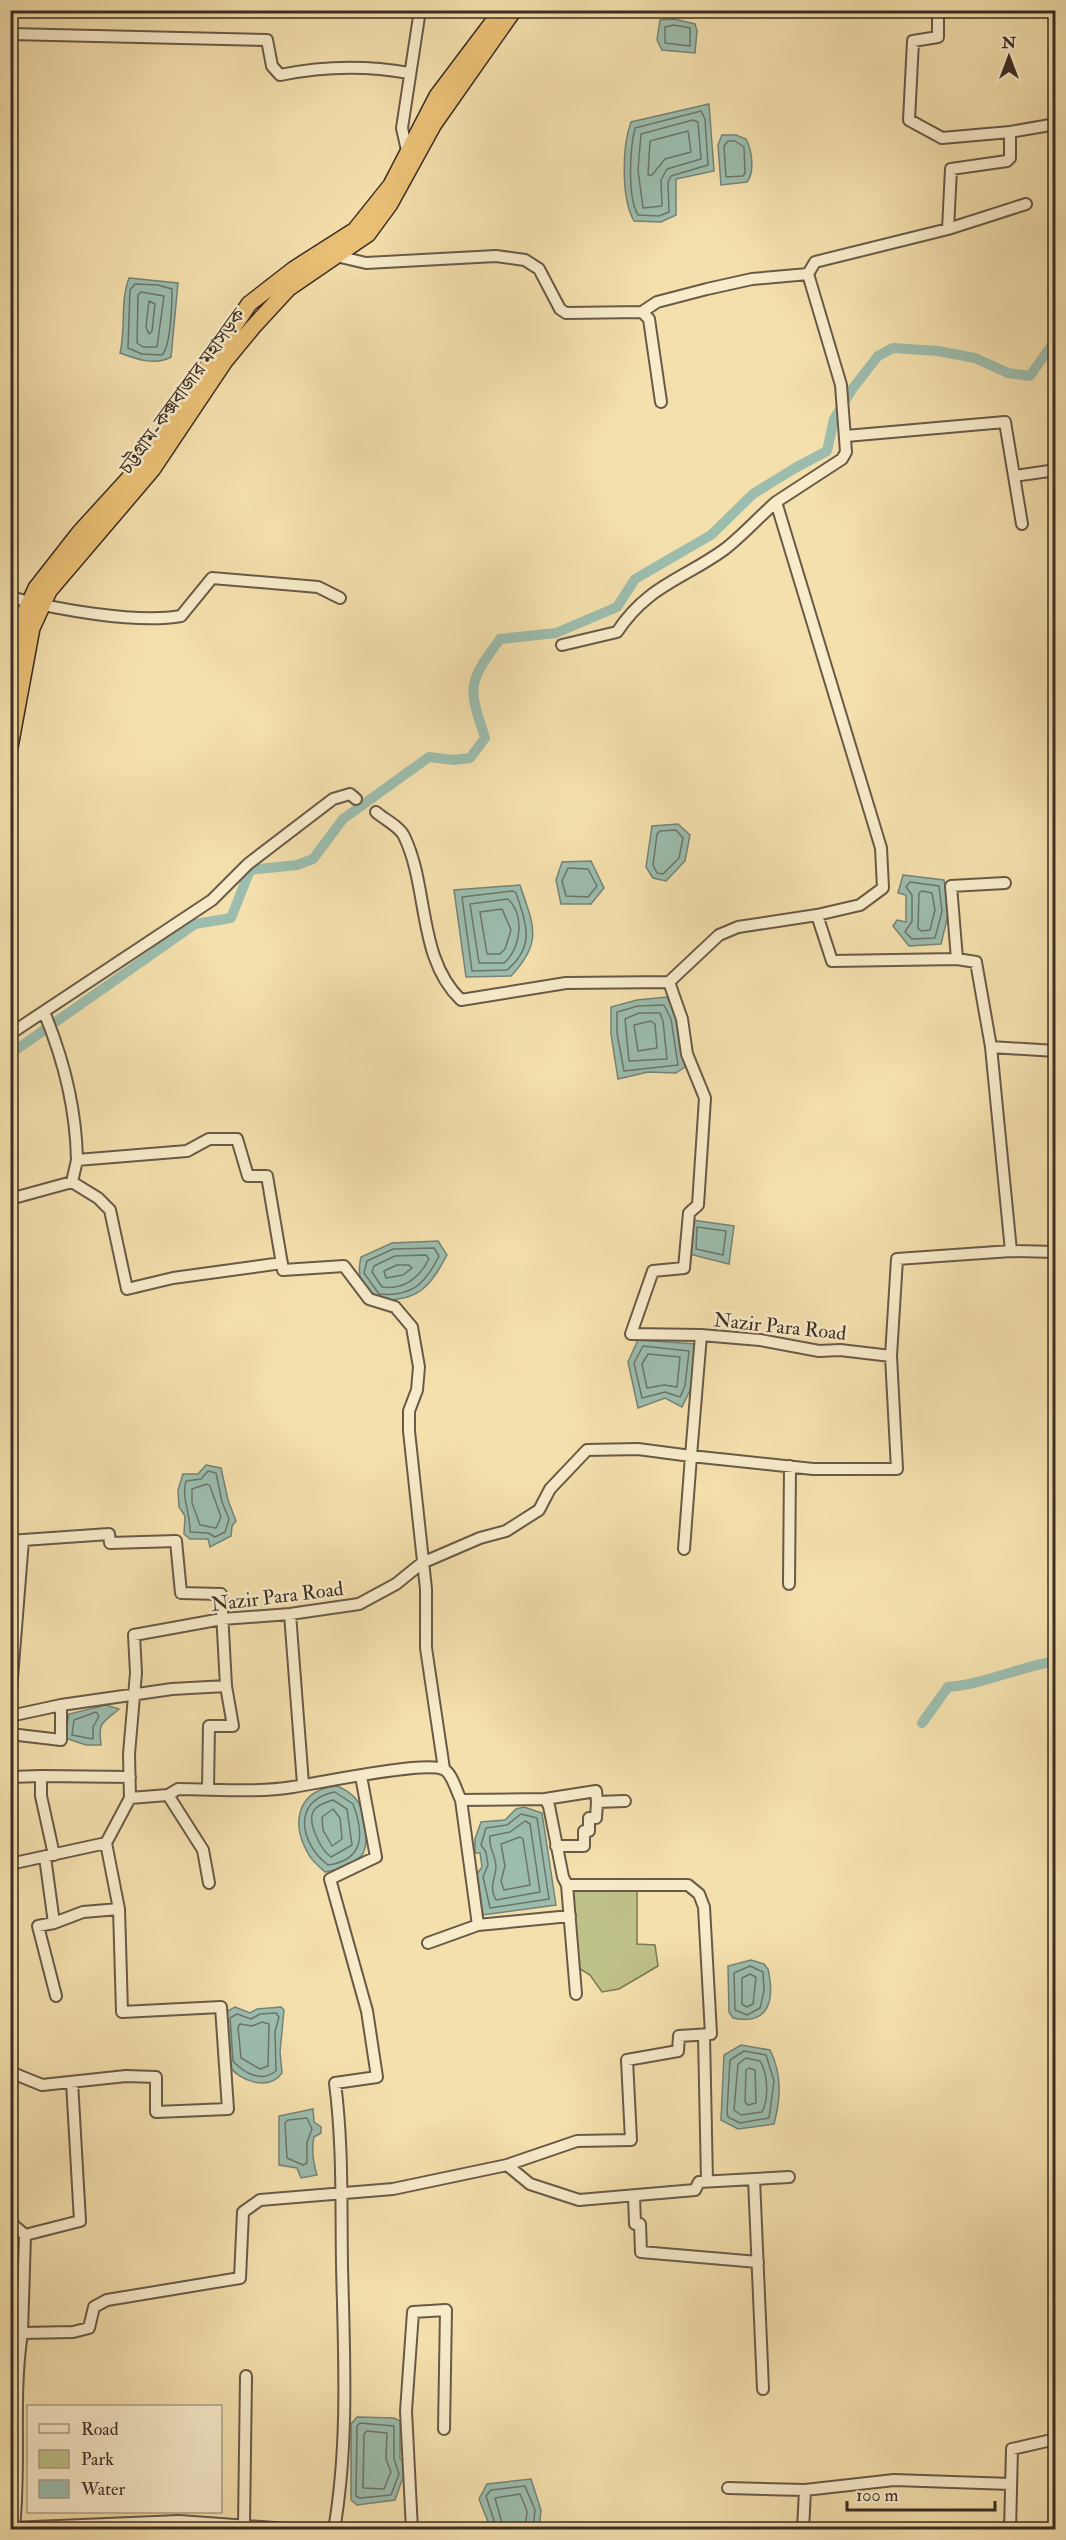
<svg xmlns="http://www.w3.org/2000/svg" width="1066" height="2540" font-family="'IM FELL Double Pica','Noto Serif Bengali',serif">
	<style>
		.green { fill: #bec188; stroke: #7c7756; stroke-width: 1.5 }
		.water { fill: #9cbdae; stroke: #758377; stroke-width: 1.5 }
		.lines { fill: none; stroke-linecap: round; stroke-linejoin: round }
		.shore { stroke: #6b756a; stroke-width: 1.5 }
		.canal { stroke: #9cbdae; stroke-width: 10 }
		.minor-casing { stroke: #685a47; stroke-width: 14 }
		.highway-casing { stroke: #3a2d25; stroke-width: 18 }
		.minor { stroke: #f8ebca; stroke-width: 10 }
		.highway { stroke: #eac076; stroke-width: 15 }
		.labels { text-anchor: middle; stroke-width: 5; stroke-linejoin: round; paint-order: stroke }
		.street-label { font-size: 20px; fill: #3a2d25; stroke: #f8ebca }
	</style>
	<rect width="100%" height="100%" fill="#f4e0ad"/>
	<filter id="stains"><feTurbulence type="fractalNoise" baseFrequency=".00333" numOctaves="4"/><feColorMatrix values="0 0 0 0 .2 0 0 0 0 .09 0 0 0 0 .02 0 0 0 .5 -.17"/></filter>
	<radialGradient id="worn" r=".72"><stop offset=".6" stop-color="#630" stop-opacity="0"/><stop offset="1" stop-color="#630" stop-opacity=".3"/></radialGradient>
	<!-- green -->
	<path class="green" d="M 573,1890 L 637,1891 L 637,1944 L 655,1945 L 658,1966 L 619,1989 L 602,1992 L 590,1975 L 577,1967 Z"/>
	<!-- water -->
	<path class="water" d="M 674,19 L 695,24 L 697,31 L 695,53 L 662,50 L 657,40 L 660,20 Z
		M 709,104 L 714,171 L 676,179 L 676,215 L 661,222 L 634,221 C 621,198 622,146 631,122 Z
		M 722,135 L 736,135 L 746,139 C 752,150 755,172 747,182 L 721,185 L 718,145 Z
		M 129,278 L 178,283 L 171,357 C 155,366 136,359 120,353 C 126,329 120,301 129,278 Z
		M 678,824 L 690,835 L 685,861 L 666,881 L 653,878 L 646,867 L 652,826 Z
		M 591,861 L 604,888 L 591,904 L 561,904 L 556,880 L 562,862 Z
		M 903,875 L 944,880 L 949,911 L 941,944 L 909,946 L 893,926 L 897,920 L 906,922 L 906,895 L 898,893 Z
		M 520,885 C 533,925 544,941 511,976 L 466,977 L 454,890 Z
		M 667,997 L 676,1017 L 685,1067 L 676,1073 L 648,1072 L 618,1079 L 611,1034 L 611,1007 L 637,1000 Z
		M 692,1220 L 734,1226 L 729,1264 L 689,1254 Z
		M 438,1241 L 447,1255 C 429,1289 417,1302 376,1300 C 362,1285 356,1278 361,1257 L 392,1243 Z
		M 638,1340 L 696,1344 L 691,1388 L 682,1407 L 665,1398 L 638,1408 L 628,1362 Z
		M 206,1465 L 221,1468 L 228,1500 L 236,1521 L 232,1526 L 231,1536 L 210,1547 L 208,1539 L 190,1539 L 184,1534 L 185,1516 L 179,1507 L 178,1490 L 183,1474 L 198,1474 Z
		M 106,1705 L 119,1709 C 102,1724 98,1721 101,1745 L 86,1745 L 65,1738 L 69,1714 Z
		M 337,1786 C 344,1789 351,1793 356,1799 C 365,1809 371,1848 360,1857 C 351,1865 336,1870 325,1872 C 320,1867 312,1861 309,1855 C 290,1823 297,1790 337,1786 Z
		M 524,1807 L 542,1813 L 556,1905 L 483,1915 L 477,1874 L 482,1867 L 480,1853 L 475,1853 L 475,1839 L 481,1822 L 505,1820 L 516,1809 Z
		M 751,1960 L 764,1964 L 768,1969 C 775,2000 769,2026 733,2018 L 729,2012 L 728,1966 Z
		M 235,2007 L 250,2013 L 257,2009 L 281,2007 L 284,2010 L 280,2052 L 282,2073 C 269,2091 239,2082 229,2065 C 223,2056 225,2024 224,2013 Z
		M 741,2045 L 770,2050 C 782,2074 781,2098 774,2124 L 738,2129 L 721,2120 L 724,2055 Z
		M 313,2109 L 314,2122 L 321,2127 L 321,2133 L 314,2137 C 311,2150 313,2162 317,2175 L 301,2178 L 297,2168 L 279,2165 L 279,2116 Z
		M 357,2417 L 394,2418 L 400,2421 L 400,2459 L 403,2460 L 405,2480 L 402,2480 L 395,2500 L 357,2505 L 351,2500 L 351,2424 Z
		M 531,2479 L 541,2510 L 539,2529 L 491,2529 L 479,2499 L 487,2484 Z"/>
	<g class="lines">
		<!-- shore -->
		<path class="shore" d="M 674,25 L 690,28 L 690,46 L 665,43 L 665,27 Z
			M 701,111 L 705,119 L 708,165 L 671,176 L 668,182 L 669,212 L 659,216 L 638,215 C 627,196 630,148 635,128 Z
			M 693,120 L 698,122 L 701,159 L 667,169 L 661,180 L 662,206 L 643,208 L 638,170 L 641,134 Z
			M 688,131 L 691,152 L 665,159 L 652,175 L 648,175 L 650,141 Z
			M 728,141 L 735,141 L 744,147 L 745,173 L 743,176 L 726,177 L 724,146 Z
			M 135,284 L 158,285 L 172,289 C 172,303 171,346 162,355 L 142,354 L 128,348 L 130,290 Z
			M 141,292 L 164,296 L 157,347 L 143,347 L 137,343 L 138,295 Z
			M 149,301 L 155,304 L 152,331 L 149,334 L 146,327 Z
			M 660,831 L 676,830 L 683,838 L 679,858 L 663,874 L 657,873 L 653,865 L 657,834 Z
			M 568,868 L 588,869 L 597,886 L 588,897 L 566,896 L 562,881 Z
			M 910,882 L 939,886 L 942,911 L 935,938 L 912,939 L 905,932 L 912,921 L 912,895 L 906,887 Z
			M 513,891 L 516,893 C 526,923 536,946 507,970 L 472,971 L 462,897 Z
			M 922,891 L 932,893 L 935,910 L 930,930 L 921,931 L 918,928 L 919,893 Z
			M 508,899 C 525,915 521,948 504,963 L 479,963 L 470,904 Z
			M 502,909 L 511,930 L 505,949 L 500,954 L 487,954 L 480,912 Z
			M 664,1005 L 671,1019 L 678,1065 L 624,1071 L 617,1033 L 617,1012 L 638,1006 Z
			M 639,1013 L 660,1013 L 663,1021 L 667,1059 L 629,1061 L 625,1019 Z
			M 651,1021 L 655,1024 L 657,1048 L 638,1051 L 634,1025 Z
			M 697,1227 L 726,1231 L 723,1255 L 696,1249 Z
			M 434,1248 L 439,1256 C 425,1284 412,1297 379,1294 L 364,1273 L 367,1261 L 393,1249 Z
			M 426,1255 L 429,1259 C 419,1278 404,1290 382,1287 L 372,1272 L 374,1266 L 395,1256 Z
			M 397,1265 L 409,1265 L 412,1268 L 403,1275 L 386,1278 L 384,1271 Z
			M 643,1346 L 689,1351 L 685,1386 L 680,1397 L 665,1392 L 642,1398 L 634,1363 Z
			M 648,1354 L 680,1357 L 677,1387 L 664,1385 L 647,1388 L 642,1364 Z
			M 208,1471 L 216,1473 L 222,1502 L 229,1519 L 225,1532 L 215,1537 L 208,1533 L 190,1532 C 191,1513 181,1500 186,1481 L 201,1479 Z
			M 207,1484 L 210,1486 L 221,1517 L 216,1528 L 200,1525 L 192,1503 L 192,1489 Z
			M 96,1712 L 99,1716 L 93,1727 L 93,1739 L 72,1735 L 74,1720 Z
			M 335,1792 L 353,1804 C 364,1833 365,1860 328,1865 C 300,1844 291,1800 335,1792 Z
			M 333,1800 L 347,1809 L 352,1845 L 331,1857 C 321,1850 305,1820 315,1809 C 319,1804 327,1802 333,1800 Z
			M 333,1809 L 340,1818 L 342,1839 L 332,1846 L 323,1830 L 322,1817 Z
			M 521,1814 L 537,1818 L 549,1899 L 490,1908 L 483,1877 L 488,1865 L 486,1852 L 481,1845 L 486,1828 L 507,1825 Z
			M 525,1821 L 530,1824 L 540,1892 L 496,1900 C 488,1885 496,1879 496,1866 C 495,1855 488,1845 490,1836 L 510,1832 Z
			M 520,1837 L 523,1839 L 530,1885 L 504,1890 L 501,1881 L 505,1866 L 501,1844 Z
			M 750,1966 L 763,1972 L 764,1991 L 760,2008 L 747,2015 L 735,2010 L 734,1973 Z
			M 750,1974 L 756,1977 L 753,2004 L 747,2007 L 742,2004 L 742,1978 Z
			M 276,2013 L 279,2017 L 275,2032 L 276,2071 C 261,2083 244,2073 233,2061 L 230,2018 L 237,2014 L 251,2019 L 260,2014 Z
			M 262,2022 L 269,2024 L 268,2066 L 260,2069 L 241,2058 L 238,2027 L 240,2024 L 252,2026 Z
			M 744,2051 L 766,2055 L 774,2081 L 769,2118 L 740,2123 L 728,2117 L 727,2112 L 730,2060 Z
			M 746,2058 L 760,2061 C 768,2074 769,2099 762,2112 L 741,2115 L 734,2110 L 738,2064 Z
			M 749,2068 L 755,2070 L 756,2103 L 748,2105 L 745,2102 L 746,2070 Z
			M 307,2118 L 312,2129 L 307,2142 L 307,2163 L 303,2165 L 287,2158 L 285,2123 L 288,2120 Z
			M 360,2423 L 394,2426 L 394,2459 L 399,2474 L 391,2495 L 360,2498 L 356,2496 L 357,2426 Z
			M 367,2431 L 387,2433 L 386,2459 L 391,2472 L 384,2489 L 363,2488 L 364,2434 Z
			M 497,2530 L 486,2496 L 491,2490 L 525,2486 L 535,2510 L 533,2530
			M 504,2530 L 495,2498 L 520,2494 L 527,2511 L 525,2530"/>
		<!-- canal -->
		<path class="canal" d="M 10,1054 L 195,924 L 231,918 L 250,870 L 297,865 L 313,859 L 343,819 L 429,757 L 454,760 L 470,758 L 485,738 C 468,686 467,684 500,639 L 556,633 L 617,607 L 635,579 L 711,535 L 753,494 L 795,468 L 827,451 L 834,419 L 853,388 L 878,356 L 893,348 L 938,351 L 975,358 L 1008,373 L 1030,376 L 1056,339
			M 922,1723 L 948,1687 C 985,1684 1019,1667 1056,1661"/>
		<defs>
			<path id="minor" d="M 938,10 L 938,37 L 913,41 L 909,120 L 942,138 L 1010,132
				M 10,34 L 267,40 L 272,66 L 280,75 C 324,66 365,65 409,73
				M 408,155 L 402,128 L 420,10
				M 948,229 L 951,169 L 1007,161 L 1010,158 L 1010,132 L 1056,124
				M 336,256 L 366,263 L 496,256 L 525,260 L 539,269 L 560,309 L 566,313 L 642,312 L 657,302 L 707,289 L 752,279 L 808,274
				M 642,312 L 649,319 L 661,402
				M 846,436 L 1005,422 L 1022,524
				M 1014,476 L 1056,470
				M 776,502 L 842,459 L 846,452 L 841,385 L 808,274 L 815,262 L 948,229 L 1026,204
				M 10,597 C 55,609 136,624 181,616 L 212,578 L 318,587 L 340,598
				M 562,645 L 617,632 C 648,585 684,579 725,549 C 743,535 759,517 776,502 L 881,848 L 883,888 L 860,905 L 817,915
				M 376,812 C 384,819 400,827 404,836 C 429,887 417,958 461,1000 L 566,983 L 669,982 L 719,935 L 738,927 L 817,915 L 832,961 L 957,959 L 976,962 L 991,1047 L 1011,1251
				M 957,959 L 951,886 L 1005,883
				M 669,982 L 682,1019 L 687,1054 L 705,1098 L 698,1205 L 689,1213 L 684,1268 L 653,1271 L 631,1334 L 701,1335
				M 44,1012 C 64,1060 76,1108 77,1160
				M 10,1034 L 212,900 L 248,864 L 333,799 L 350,794 L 356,799
				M 991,1047 L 1056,1051
				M 72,1182 L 98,1198 L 110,1210 L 127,1289 L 173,1278 L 282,1263
				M 10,1199 L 72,1182 L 77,1160 L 187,1151 L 209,1139 L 237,1139 L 248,1176 L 267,1176 L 283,1270 L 344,1266 L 369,1299 L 395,1307 L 412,1327 L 419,1367 L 417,1390 L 409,1411 L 409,1431 L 426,1589 L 426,1648 L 444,1769
				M 10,1541 L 23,1540 L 10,1703
				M 684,1549 L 691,1456 L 813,1469 L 897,1469 L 891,1356 L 897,1259 L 1011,1251 L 1056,1252
				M 789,1584 L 790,1466
				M 290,1614 L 303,1784
				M 10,1716 L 61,1705
				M 10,1734 L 61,1740 L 61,1705 L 172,1689 L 226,1686 L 221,1594 L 181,1593 L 176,1541 L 110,1543 L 109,1534 L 23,1540
				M 41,1776 L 130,1777
				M 10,1777 L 41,1776 L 41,1796 L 54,1855
				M 208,1789 L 209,1726 L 233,1726 L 226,1686
				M 168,1795 L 203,1850 L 209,1883
				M 130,1798 L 168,1795 L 178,1789 C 215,1789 256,1793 293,1787 C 319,1783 423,1761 443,1769 C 452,1772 457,1793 461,1800 L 545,1799 L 549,1806 L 563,1877 L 567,1885 L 688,1885 L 699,1894 L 704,1907 L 711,2034 L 679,2036 L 678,2051 L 627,2060 L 631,2140 L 577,2141 L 507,2165
				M 545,1799 L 596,1791 L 597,1802
				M 461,1800 L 478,1925 L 570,1916
				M 556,1846 L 584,1846 L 584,1831 L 589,1831 L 589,1818 L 596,1818 L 597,1802 L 625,1801
				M 45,1857 L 54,1923 L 38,1926 L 56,1996
				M 10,1864 L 106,1843 L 130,1798 L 129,1754 L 136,1673 L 134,1635 L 222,1619 L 290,1614 L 359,1604 L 396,1584 L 422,1563 L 480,1538 L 506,1531 L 539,1510 L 550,1489 L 587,1450 L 638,1449 L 691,1456 L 701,1335 L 760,1340 L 819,1351 L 840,1350 L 891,1356
				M 567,1885 L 576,1994
				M 54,1923 L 83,1912 L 119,1909
				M 428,1943 L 478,1925
				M 704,2035 L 707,2181
				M 10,2072 L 42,2085 L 126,2076 L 156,2077 L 156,2112 L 228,2109 L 221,2007 L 122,2012 L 119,1909 L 106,1843
				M 754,2179 L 763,2389
				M 634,2196 L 635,2224 L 640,2224 L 641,2252 L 758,2262
				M 10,2222 L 25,2235 L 22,2333
				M 25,2235 L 80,2221 L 72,2082
				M 728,2488 L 805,2490 L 803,2530
				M 805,2490 L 894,2480 L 1011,2484
				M 244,2524 L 246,2376
				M 14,2527 C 21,2462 12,2398 22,2333 L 73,2332 L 89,2328 L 94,2307 L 107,2300 L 240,2278 L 243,2212 L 260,2200 L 393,2189 L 507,2165 L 530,2184 L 579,2200 L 695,2190 L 699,2182 L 789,2177
				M 10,2528 L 179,2521 L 303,2530
				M 334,2530 C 349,2443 344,2353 342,2265 C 341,2204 343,2145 335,2083 L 377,2077 L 367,2011 L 330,1879 L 376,1857 L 361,1776
				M 412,2530 L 406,2411 L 413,2312 L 446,2310 L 444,2429
				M 1010,2530 L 1012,2449 L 1056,2439"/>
			<path id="highway" d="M 10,675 L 25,612 L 36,588 L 79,533 L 141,465 L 249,304 L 294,269 L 355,230 L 391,185 L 437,96 L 492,23
				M 10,747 L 32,628 L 49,591 L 152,470 L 225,361 L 253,327 L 289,288 L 368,234 L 390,204 L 434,124 L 514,10"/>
		</defs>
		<!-- minor casing -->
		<use href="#minor" class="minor-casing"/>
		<!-- highway casing -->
		<use href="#highway" class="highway-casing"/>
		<!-- minor -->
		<use href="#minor" class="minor"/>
		<!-- highway -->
		<use href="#highway" class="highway"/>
	</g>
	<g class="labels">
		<!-- street labels -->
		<g class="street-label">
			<text transform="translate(182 391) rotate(-54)" y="7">চট্টগ্রাম-কক্সবাজার মহাসড়ক</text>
			<text transform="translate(780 1326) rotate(6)" y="7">Nazir Para Road</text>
			<text transform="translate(277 1596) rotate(-7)" y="7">Nazir Para Road</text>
		</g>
	</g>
	<!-- margin -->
	<rect width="1066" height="2540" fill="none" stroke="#f4e0ad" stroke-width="36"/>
	<rect x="12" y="12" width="1042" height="2516" fill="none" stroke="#3a2d25" stroke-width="3"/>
	<rect x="18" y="18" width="1030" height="2504" fill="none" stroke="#3a2d25" stroke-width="1.5"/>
	<!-- legend -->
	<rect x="27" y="2405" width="195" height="108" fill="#f8ebca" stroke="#ac9f88" stroke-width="1.5"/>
	<rect x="39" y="2424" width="30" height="9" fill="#f8ebca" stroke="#ac9f88" stroke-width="1.5"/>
	<text x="81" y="2435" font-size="18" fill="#3a2d25">Road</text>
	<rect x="39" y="2450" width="30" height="18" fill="#bec188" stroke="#ac9f88" stroke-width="1.5"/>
	<text x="81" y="2465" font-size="18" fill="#3a2d25">Park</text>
	<rect x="39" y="2480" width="30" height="18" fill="#9cbdae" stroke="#ac9f88" stroke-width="1.5"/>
	<text x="81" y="2495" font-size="18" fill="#3a2d25">Water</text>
	<!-- north arrow -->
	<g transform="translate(1009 57)" stroke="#f8ebca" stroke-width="4.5" paint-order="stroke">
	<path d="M0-4.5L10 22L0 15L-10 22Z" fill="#3a2d25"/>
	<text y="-9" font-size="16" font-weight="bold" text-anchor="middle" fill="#3a2d25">N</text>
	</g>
	<!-- scale -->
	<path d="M847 2501v9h148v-9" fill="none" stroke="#3a2d25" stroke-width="3"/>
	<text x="856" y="2501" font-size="18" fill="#3a2d25" stroke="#f8ebca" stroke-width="4.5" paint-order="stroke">100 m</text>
	<rect width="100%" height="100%" filter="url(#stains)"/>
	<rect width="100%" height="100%" fill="url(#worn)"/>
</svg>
